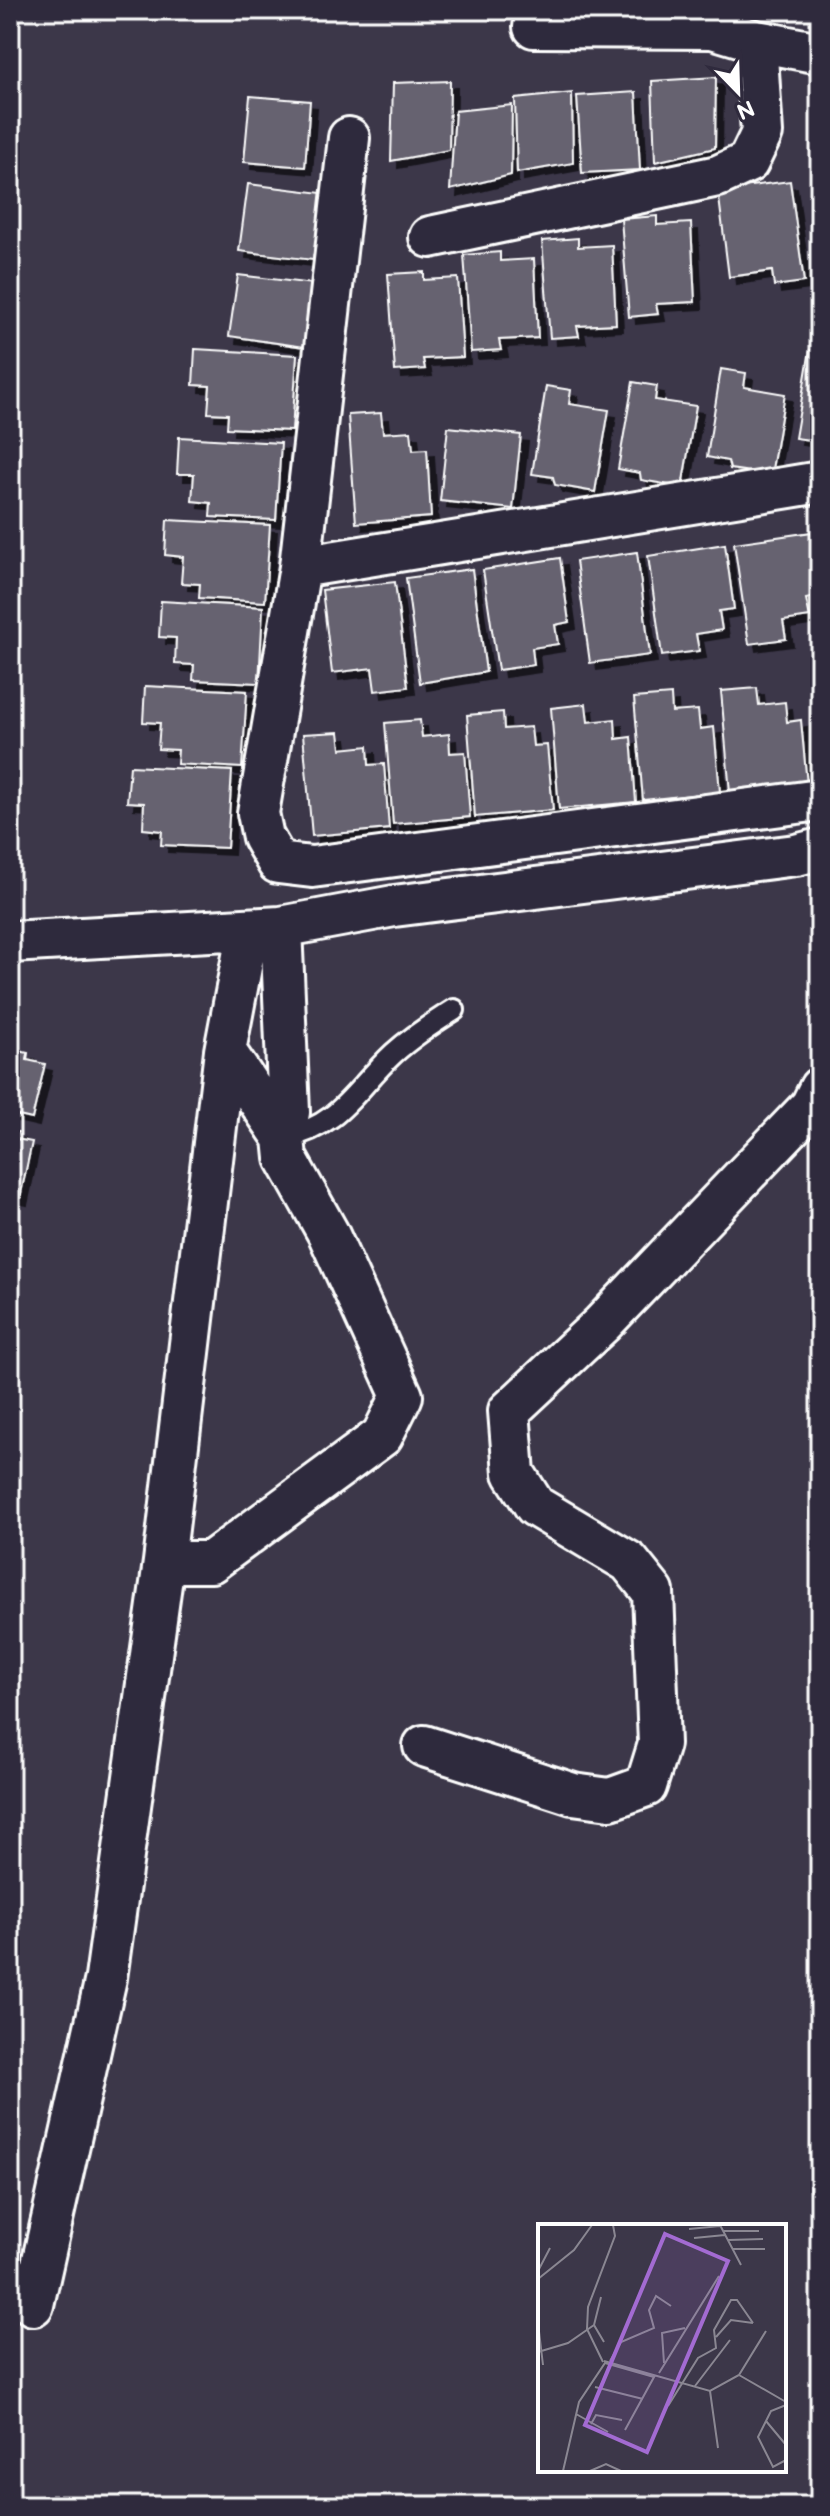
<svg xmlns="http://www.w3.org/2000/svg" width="830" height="2516" font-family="'Balsamiq Sans',sans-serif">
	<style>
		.building { fill: #666270; stroke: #fff; stroke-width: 2; filter: url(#shadow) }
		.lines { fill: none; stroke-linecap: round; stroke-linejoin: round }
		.lane-casing { stroke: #fff; stroke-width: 26 }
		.street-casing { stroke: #fff; stroke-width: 46 }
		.lane { stroke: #2f2a3d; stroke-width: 20 }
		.street { stroke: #2f2a3d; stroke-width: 40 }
		.inset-road { fill: none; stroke: #8a8792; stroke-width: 2 }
		.view { fill: #a36bd2; fill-opacity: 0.15; stroke: #a36bd2; stroke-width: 4 }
		.inset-edge { fill: none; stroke: #fff; stroke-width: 4 }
	</style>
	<defs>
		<filter id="shadow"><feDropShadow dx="7" dy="7" stdDeviation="0" flood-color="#0009"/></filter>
	</defs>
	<rect width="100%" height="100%" fill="#3c3749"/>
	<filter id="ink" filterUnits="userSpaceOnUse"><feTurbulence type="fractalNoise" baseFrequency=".0125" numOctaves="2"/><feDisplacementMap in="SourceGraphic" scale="16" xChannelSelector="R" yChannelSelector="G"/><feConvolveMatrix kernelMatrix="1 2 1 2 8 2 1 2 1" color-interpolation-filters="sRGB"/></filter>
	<g filter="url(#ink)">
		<!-- building -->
		<path class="building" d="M 716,77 L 715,148 L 655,162 L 652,81 Z
			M 450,81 L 449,150 L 391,161 L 393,83 Z
			M 636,92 L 640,170 L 582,173 L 577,96 Z
			M 572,93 L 573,163 L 517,173 L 515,99 Z
			M 250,96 L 310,101 L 305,167 L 244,162 Z
			M 512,105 L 511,175 L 450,190 L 455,111 Z
			M 790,181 L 804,282 L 774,286 L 772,271 L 729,277 L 718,190 Z
			M 248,184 L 322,193 L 313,260 L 239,251 Z
			M 657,216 L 657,225 L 691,223 L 695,302 L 656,304 L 658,314 L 629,317 L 621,219 Z
			M 578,238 L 578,247 L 612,245 L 616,324 L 577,326 L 579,336 L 550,338 L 542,241 Z
			M 500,252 L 500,261 L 534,259 L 538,338 L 499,340 L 501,350 L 471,352 L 464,255 Z
			M 424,272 L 424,280 L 458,278 L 463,357 L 423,359 L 425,369 L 395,371 L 388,274 Z
			M 238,275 L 314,284 L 305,347 L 229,336 Z
			M 195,349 L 297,355 L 292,431 L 227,428 L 228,414 L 208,413 L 210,386 L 193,385 Z
			M 810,350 L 820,352 L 820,449 L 817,441 L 795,438 Z
			M 721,369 L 746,373 L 744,387 L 785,394 L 771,475 L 730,469 L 728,461 L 707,457 Z
			M 633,382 L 657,386 L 655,400 L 696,406 L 682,487 L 641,480 L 640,473 L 618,469 Z
			M 546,386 L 571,390 L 569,404 L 609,410 L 595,492 L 555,485 L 553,477 L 532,474 Z
			M 381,413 L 383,433 L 411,431 L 413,450 L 427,449 L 431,517 L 356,523 L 348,415 Z
			M 448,427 L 521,435 L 513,509 L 440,501 Z
			M 179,437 L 281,443 L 276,520 L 210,517 L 211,503 L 192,501 L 194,474 L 177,474 Z
			M 167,520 L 270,525 L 265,602 L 199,598 L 200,584 L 181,583 L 183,557 L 165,555 Z
			M 812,532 L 820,596 L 806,599 L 810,617 L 783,621 L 786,639 L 749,644 L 734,543 Z
			M 725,544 L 734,609 L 719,611 L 722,630 L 696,634 L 699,651 L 662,656 L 648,556 Z
			M 637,552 L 650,655 L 590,663 L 576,561 Z
			M 560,558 L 569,622 L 555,625 L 558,644 L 532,648 L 534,665 L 498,670 L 483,570 Z
			M 472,569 L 486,672 L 420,683 L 406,578 Z
			M 395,582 L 408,687 L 375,691 L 372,668 L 332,673 L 322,590 Z
			M 161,601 L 263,607 L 259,683 L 193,680 L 194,665 L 175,664 L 176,638 L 159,637 Z
			M 811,659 L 820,659 L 820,760 Z
			M 145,686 L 247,691 L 242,768 L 177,764 L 178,750 L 158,749 L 160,723 L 143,722 Z
			M 757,688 L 759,705 L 785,702 L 787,722 L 801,720 L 807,785 L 730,793 L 721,691 Z
			M 671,695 L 672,712 L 698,710 L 700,729 L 714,727 L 720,792 L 643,800 L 634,698 Z
			M 586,704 L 588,722 L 615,719 L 616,739 L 631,737 L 636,802 L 559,809 L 551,708 Z
			M 503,712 L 504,729 L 531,727 L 533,746 L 547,745 L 553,810 L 475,817 L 467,715 Z
			M 420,720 L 422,737 L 449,734 L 450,753 L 465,752 L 470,817 L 393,824 L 385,723 Z
			M 339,732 L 341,749 L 368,746 L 369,765 L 384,764 L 389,829 L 312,836 L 303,734 Z
			M 130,766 L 232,771 L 227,848 L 161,845 L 162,831 L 143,829 L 144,803 L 127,802 Z
			M 10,1049 L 28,1053 L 27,1060 L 45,1064 L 32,1119 L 10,1114 Z
			M 10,1131 L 18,1132 L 16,1139 L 32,1142 L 20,1198 L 10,1196 Z"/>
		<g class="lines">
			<defs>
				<path id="lane" d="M 284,1138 C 342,1125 354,1090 394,1053 C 413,1036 433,1023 454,1010"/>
				<path id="street" d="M 534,27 L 713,28 L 756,41 L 820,53
					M 349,138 L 300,567 L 258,813 L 263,837 L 278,863 L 312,867 L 820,800
					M 430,237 L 718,176 L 748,162 L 762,133 L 756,41
					M 300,567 L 820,482
					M 10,942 L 281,927 L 394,906 L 796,855 L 820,849
					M 225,1051 L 284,1138
					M 164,1562 L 211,1562 L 382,1436 L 402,1396 L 328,1233 L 286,1158 L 284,1138 L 289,1112 L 281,927
					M 424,1746 L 573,1794 L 610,1799 L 646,1786 L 659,1744 L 653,1592 L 629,1562 L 535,1506 L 514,1473 L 509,1411 L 602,1324 L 811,1106 L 820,1088
					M 33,2305 L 106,1978 L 164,1562 L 225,1051 L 248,930"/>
			</defs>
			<!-- lane casing -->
			<use href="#lane" class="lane-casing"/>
			<!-- street casing -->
			<use href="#street" class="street-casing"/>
			<!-- lane -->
			<use href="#lane" class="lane"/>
			<!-- street -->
			<use href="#street" class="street"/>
		</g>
	</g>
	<!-- overview -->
	<g transform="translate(538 2224)">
		<rect width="248" height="248" fill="#3c3749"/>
		<path class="inset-road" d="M 182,1 L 203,41M 151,5 L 182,2M 186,7 L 221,7M 156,14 L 187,11M 190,16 L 225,15M 195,25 L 227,25M 0,47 L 12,24M 0,55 L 36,26 L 54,1M 63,73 L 56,101 L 66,118M 0,99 L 5,141M 178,113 L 193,96 L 215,99M 0,128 L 30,119 L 56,101M 66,137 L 172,167 L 201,151 L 228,107M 72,137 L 83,118 L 116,104 L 111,86 L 118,72 L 133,82M 65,138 L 49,105 L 50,83 L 77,12 L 75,1M 126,139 L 124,109 L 147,104M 121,149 L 181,52M 201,151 L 248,178M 157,162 L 192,116M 57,163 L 105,175M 172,167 L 180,224M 248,181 L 233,187 L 220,213 L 235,243 L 248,236M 130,182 L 160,134 L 178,124 L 176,106 L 193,76 L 199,76 L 215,99M 38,190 L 70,208M 228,197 L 248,221M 53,200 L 58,191 L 84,196M 25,247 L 41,178 L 67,139 L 116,153 L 87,206M 52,247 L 68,240 L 83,247"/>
		<path class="view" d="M 127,10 L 190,37 L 109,228 L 47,201 Z"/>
		<rect width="248" height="248" class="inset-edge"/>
	</g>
	<!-- margin -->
	<rect width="830" height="2516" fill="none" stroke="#2f2a3d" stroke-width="40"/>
	<rect x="20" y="20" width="790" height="2476" fill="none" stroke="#fff" stroke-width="3" filter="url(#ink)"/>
	<!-- north arrow -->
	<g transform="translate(738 92) rotate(157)" stroke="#2f2a3d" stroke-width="6" paint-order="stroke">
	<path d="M0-6L14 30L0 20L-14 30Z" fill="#ffffff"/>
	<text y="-12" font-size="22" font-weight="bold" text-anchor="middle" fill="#ffffff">N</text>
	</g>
</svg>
